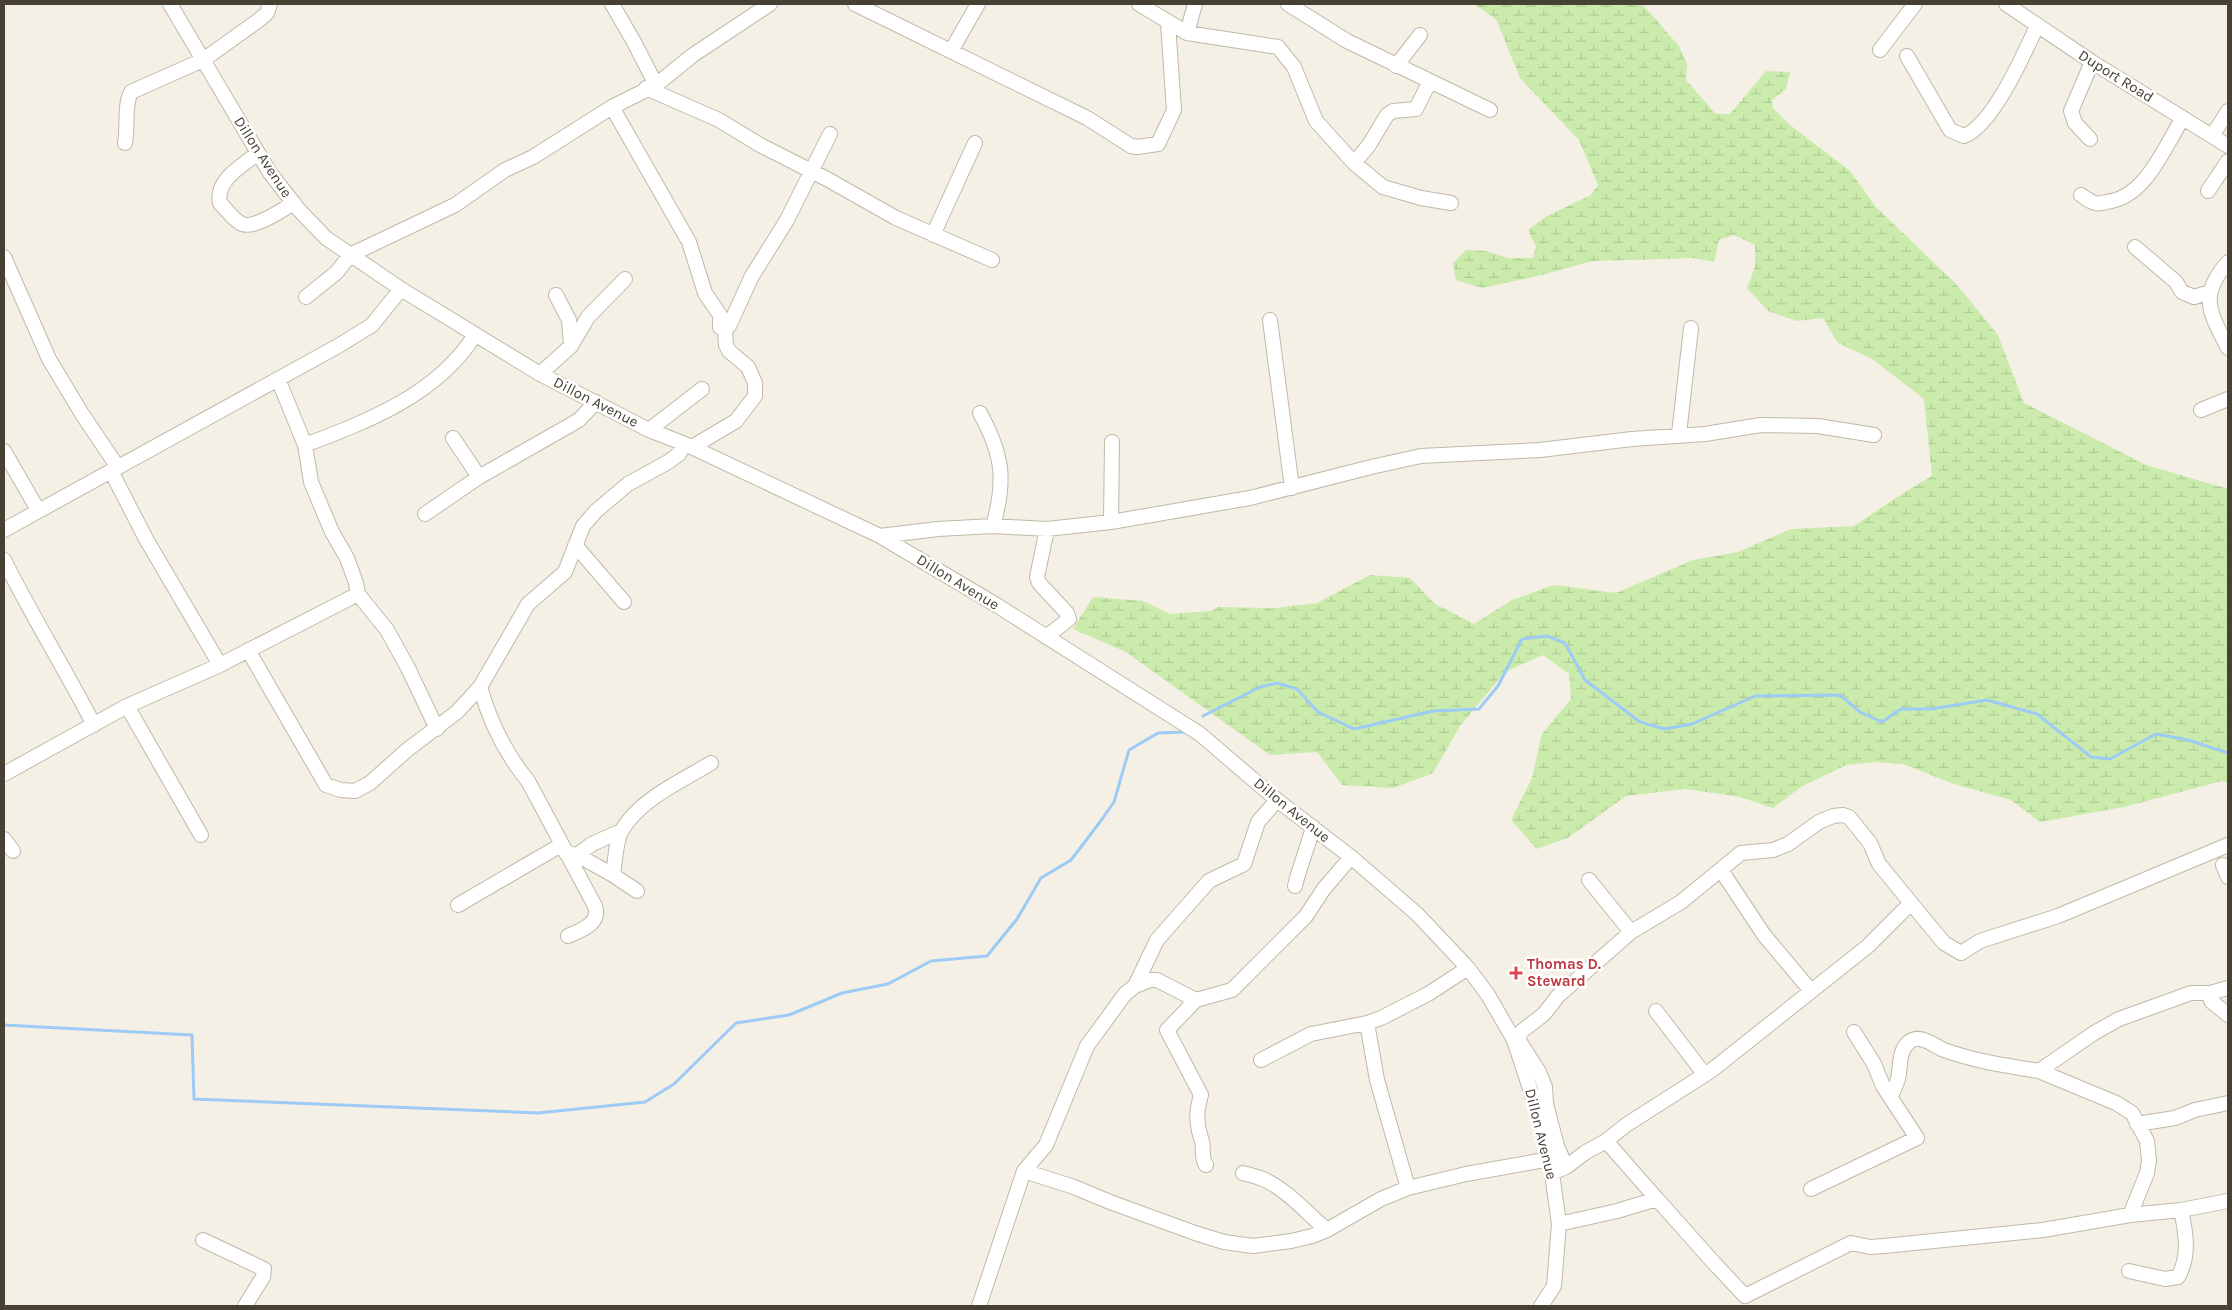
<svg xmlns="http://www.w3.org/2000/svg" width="2232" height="1310" font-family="Karla,sans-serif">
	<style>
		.wetland { fill: url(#wetland-marsh) }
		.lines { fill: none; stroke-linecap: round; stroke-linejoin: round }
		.stream { stroke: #9dcbf5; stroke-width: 3 }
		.minor-casing { stroke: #c0b9a7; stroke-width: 16 }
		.minor { stroke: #fff; stroke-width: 14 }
		.health-dot { fill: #e0444e; stroke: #fff; stroke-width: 2 }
		.labels { text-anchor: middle; stroke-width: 5; stroke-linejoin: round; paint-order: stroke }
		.street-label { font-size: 15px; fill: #474134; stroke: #fff }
		.health-label { font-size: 15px; font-weight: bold; fill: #be3a42; stroke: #fff; text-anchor: start }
	</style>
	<defs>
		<pattern id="wetland-marsh" width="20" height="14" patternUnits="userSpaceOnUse" patternTransform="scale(1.25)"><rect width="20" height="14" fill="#caebab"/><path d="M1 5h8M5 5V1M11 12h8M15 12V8" fill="none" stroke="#afcb94"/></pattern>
	</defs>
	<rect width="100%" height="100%" fill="#f4f0e5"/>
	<!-- wetland -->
	<path class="wetland" d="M 1474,4 L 1642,4 L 1679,46 L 1687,64 L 1686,80 L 1716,114 L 1730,114 L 1766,71 L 1790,72 L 1786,89 L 1772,100 L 1773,108 L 1790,125 L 1850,171 L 1876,207 L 1956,284 L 1998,335 L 2024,403 L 2146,465 L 2228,489 L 2228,783 L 2222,781 L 2124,807 L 2040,822 L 2011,800 L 1954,784 L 1903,764 L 1875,762 L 1846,765 L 1801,787 L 1773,808 L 1740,797 L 1685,789 L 1626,796 L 1569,837 L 1537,849 L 1511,820 L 1532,778 L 1542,734 L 1571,699 L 1569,674 L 1543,655 L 1505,672 L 1460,726 L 1433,773 L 1393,788 L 1342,785 L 1317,752 L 1270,755 L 1126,652 L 1073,629 L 1093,597 L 1143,601 L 1170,614 L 1211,611 L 1218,607 L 1275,608 L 1317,603 L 1370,575 L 1410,578 L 1435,604 L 1474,624 L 1512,600 L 1554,585 L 1616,593 L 1693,560 L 1738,552 L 1791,529 L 1854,526 L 1905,492 L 1932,476 L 1924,399 L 1872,359 L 1838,343 L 1823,318 L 1796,321 L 1768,311 L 1747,288 L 1755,267 L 1755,245 L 1734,235 L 1719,240 L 1714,262 L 1693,258 L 1592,261 L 1538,276 L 1482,288 L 1456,280 L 1453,263 L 1466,250 L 1486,251 L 1508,258 L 1533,258 L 1536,247 L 1528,230 L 1545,217 L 1591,195 L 1598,185 L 1579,140 L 1520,78 L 1496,19 Z"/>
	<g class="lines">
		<!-- stream -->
		<path class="stream" d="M 1203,716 L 1260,687 L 1277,683 L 1297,689 L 1318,712 L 1354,729 L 1433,711 L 1479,709 L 1498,686 L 1522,639 L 1547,636 L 1565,643 L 1585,680 L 1640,722 L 1665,729 L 1692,724 L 1755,696 L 1840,695 L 1860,712 L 1882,722 L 1901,709 L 1931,709 L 1987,700 L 2037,714 L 2091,757 L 2110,759 L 2156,734 L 2188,740 L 2228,753
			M 4,1025 L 192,1035 L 194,1099 L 538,1113 L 645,1102 L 674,1084 L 736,1023 L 789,1015 L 842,993 L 888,984 L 931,961 L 987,956 L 1017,919 L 1041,878 L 1071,860 L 1100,822 L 1114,802 L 1129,750 L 1158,733 L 1185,732"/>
		<defs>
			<path id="minor" d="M 170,4 L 270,173 L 299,210 L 326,238 L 401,289 L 540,374 L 649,430 L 685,444 L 880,536 L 998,606 L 1200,734 L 1277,800 L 1351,857 L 1417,914 L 1468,968 L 1488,995 L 1514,1040 L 1536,1107 L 1550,1159 L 1559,1224 L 1554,1286 L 1541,1306
				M 612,4 L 634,42 L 656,85
				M 855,4 L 1087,118 L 1131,146 L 1137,147 L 1158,144 L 1174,110 L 1168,23
				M 1139,4 L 1187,33 L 1278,47 L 1294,67 L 1316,121 L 1354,163 L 1383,187 L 1421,198 L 1451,203
				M 1288,4 L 1347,41 L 1430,81 L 1416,109 L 1393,111 L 1387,115 L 1369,145 L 1354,163
				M 2006,4 L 2092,62 L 2228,146
				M 1187,33 L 1195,4
				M 1880,50 L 1915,4
				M 951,51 L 978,4
				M 1907,56 L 1950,130 L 1964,136 C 1993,125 2024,54 2037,26
				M 1396,66 L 1420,35
				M 1430,81 L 1490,110
				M 646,88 L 719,120 L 760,145 L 827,179 L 896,218 L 992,260
				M 612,107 L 689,242 L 705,293 L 720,315 L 720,327 L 725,329 L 726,345 L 729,351 L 748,367 L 755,383 L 755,396 L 736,421 L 692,447
				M 2212,136 L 2228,111
				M 2090,139 L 2075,123 L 2071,111 L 2092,62
				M 125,143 C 128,128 124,105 131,92 L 203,60 L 259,20 L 267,13 L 270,4
				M 258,153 C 242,166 215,180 220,203 C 226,209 232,218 240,223 C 252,231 282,210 294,203
				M 2208,191 L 2228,161
				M 2081,195 C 2085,198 2090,202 2095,203 C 2098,204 2103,203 2106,202 C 2146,198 2164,147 2183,118
				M 933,235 L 975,143
				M 2135,247 L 2176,282 L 2182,292 L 2194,297 L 2210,292
				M 4,257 L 49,359 L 82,414 L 117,466
				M 2228,262 C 2198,296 2210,313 2228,348
				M 556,295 L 569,320 L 571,346
				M 306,297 L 337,272 L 350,255 L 455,205 L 505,170 L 533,157 L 612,107 L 656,85 L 693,55 L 770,4
				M 1270,320 L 1292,488
				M 725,329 L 729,326 L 752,276 L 787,220 L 830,134
				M 540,374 L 571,346 L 588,317 L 625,279
				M 2201,410 L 2228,399
				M 980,413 C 1003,455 1006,480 993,526
				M 649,430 L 702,389
				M 1679,434 L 1691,328
				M 453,438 L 479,477
				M 305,445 C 368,421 437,395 475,335
				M 4,451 L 38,510
				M 111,471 L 146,539 L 220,665
				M 425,514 L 479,477 L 579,420 L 596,402
				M 1111,522 L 1112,442
				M 4,530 L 338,346 L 372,325 L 401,289
				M 880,536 L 938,529 L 993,526 L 1047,529 L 1111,522 L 1250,498 L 1371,467 L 1421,456 L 1540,450 L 1632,439 L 1705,434 L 1761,425 L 1818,426 L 1874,435
				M 575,545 L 624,602
				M 4,560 C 32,616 65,669 94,725
				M 358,594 L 387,630 L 408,668 L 437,729
				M 1046,637 L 1069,619 L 1067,613 L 1039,583 L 1037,577 L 1047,529
				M 248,650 L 326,785 L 341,790 L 355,791 L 370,783 L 407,750 L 457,712 L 480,687 L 528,604 L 565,572 L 583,526 L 596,511 L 628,484 L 668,462 L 679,454 L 685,444
				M 480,687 C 490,722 505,753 528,781 L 595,906 C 601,924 581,930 568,936
				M 127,706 L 201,835
				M 4,774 L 127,706 L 220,665 L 358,594 L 356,583 L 347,558 L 332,532 L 311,482 L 305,445 L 278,379
				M 4,839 L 13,851
				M 566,853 L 577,855 L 592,844 L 621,831
				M 577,855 L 613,875
				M 2223,865 L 2228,877
				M 1721,870 L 1764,935 L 1811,991
				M 1589,880 L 1631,932
				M 1295,886 C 1300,865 1308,847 1313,827
				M 637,891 L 613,875 C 615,863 616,839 622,830 C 640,799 682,781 711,763
				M 458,905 L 561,845
				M 1135,986 L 1157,940 L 1209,881 L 1244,864 L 1258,822 L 1277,800
				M 2210,993 L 2211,1001 L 2228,1015
				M 1656,1011 L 1705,1075
				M 1367,1023 L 1377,1080 L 1408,1188
				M 1261,1060 L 1311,1034 L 1367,1023 L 1381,1018 L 1428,994 L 1468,968
				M 2039,1071 L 2116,1103 L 2132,1113 L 2147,1141 L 2149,1160 L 2147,1173 L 2130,1215
				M 1891,1097 C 1893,1091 1896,1085 1898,1079 C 1901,1067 1898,1051 1909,1042 C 1920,1033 1934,1046 1944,1050 C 1974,1061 2008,1066 2039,1071 L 2094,1033 L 2119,1019 L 2191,993 L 2210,993 L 2228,988
				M 2137,1124 L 2175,1118 L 2195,1110 L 2228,1103
				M 1606,1141 L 1657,1199
				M 1206,1165 C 1200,1156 1205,1147 1201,1138 C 1196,1122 1196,1112 1201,1095 L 1167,1030 L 1196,1000 L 1232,990 L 1306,916 L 1323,890 L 1351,857
				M 1566,1167 L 1557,1146 L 1546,1104 L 1545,1087 L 1539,1072 L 1518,1039 L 1522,1031 L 1544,1014 L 1558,996 L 1631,932 L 1681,902 L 1741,853 L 1773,850 L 1788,844 L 1819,822 L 1833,816 L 1843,815 L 1849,817 L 1870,843 L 1879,864 L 1911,903
				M 1024,1171 L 1074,1187 L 1110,1202 L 1195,1233 L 1224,1242 L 1253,1246 L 1291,1241 L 1312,1236 L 1327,1230 L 1381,1199 L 1408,1188 L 1466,1174 L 1550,1159
				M 1243,1173 C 1250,1175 1258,1177 1265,1180 C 1287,1190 1308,1214 1327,1230
				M 1552,1173 L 1566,1167 L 1586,1152 L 1606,1141 L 1626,1125 L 1712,1070 L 1868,946 L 1911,903 L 1944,943 L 1961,953 L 1980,941 L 2058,916 L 2228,845
				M 1811,1189 L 1917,1138 L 1883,1086 L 1874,1064 L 1854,1032
				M 1559,1224 L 1617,1211 L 1657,1199 L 1714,1263 L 1745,1296 L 1851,1243 L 1870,1247 L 1884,1246 L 2043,1230 L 2130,1215 L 2181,1210 L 2228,1201
				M 203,1240 L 264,1269 L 263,1277 L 245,1306
				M 2129,1271 L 2165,1279 L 2178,1277 C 2190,1256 2186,1233 2181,1210
				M 979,1306 L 1024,1171 L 1046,1145 L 1087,1046 L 1125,994 L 1135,986 L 1150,980 L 1157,980 L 1196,1000"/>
		</defs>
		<!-- minor casing -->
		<use href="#minor" class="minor-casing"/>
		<!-- minor -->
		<use href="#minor" class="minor"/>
	</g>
	<!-- markers -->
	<path class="health-dot" d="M1513.5 965.5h5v5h5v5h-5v5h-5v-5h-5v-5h5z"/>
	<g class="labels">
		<!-- street labels -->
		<g class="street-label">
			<text transform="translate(2116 76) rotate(32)" y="5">Duport Road</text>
			<text transform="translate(263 157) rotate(57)" y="5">Dillon Avenue</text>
			<text transform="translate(596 402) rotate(27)" y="5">Dillon Avenue</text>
			<text transform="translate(958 582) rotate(31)" y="5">Dillon Avenue</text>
			<text transform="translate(1292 810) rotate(39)" y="5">Dillon Avenue</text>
			<text transform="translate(1541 1134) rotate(76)" y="5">Dillon Avenue</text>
		</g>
		<!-- health labels -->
		<g class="health-label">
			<text x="1527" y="969">Thomas D.<tspan x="1527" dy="17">Steward</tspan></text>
		</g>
	</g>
	<!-- border -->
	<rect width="2232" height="1310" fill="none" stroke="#474134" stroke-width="10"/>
</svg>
